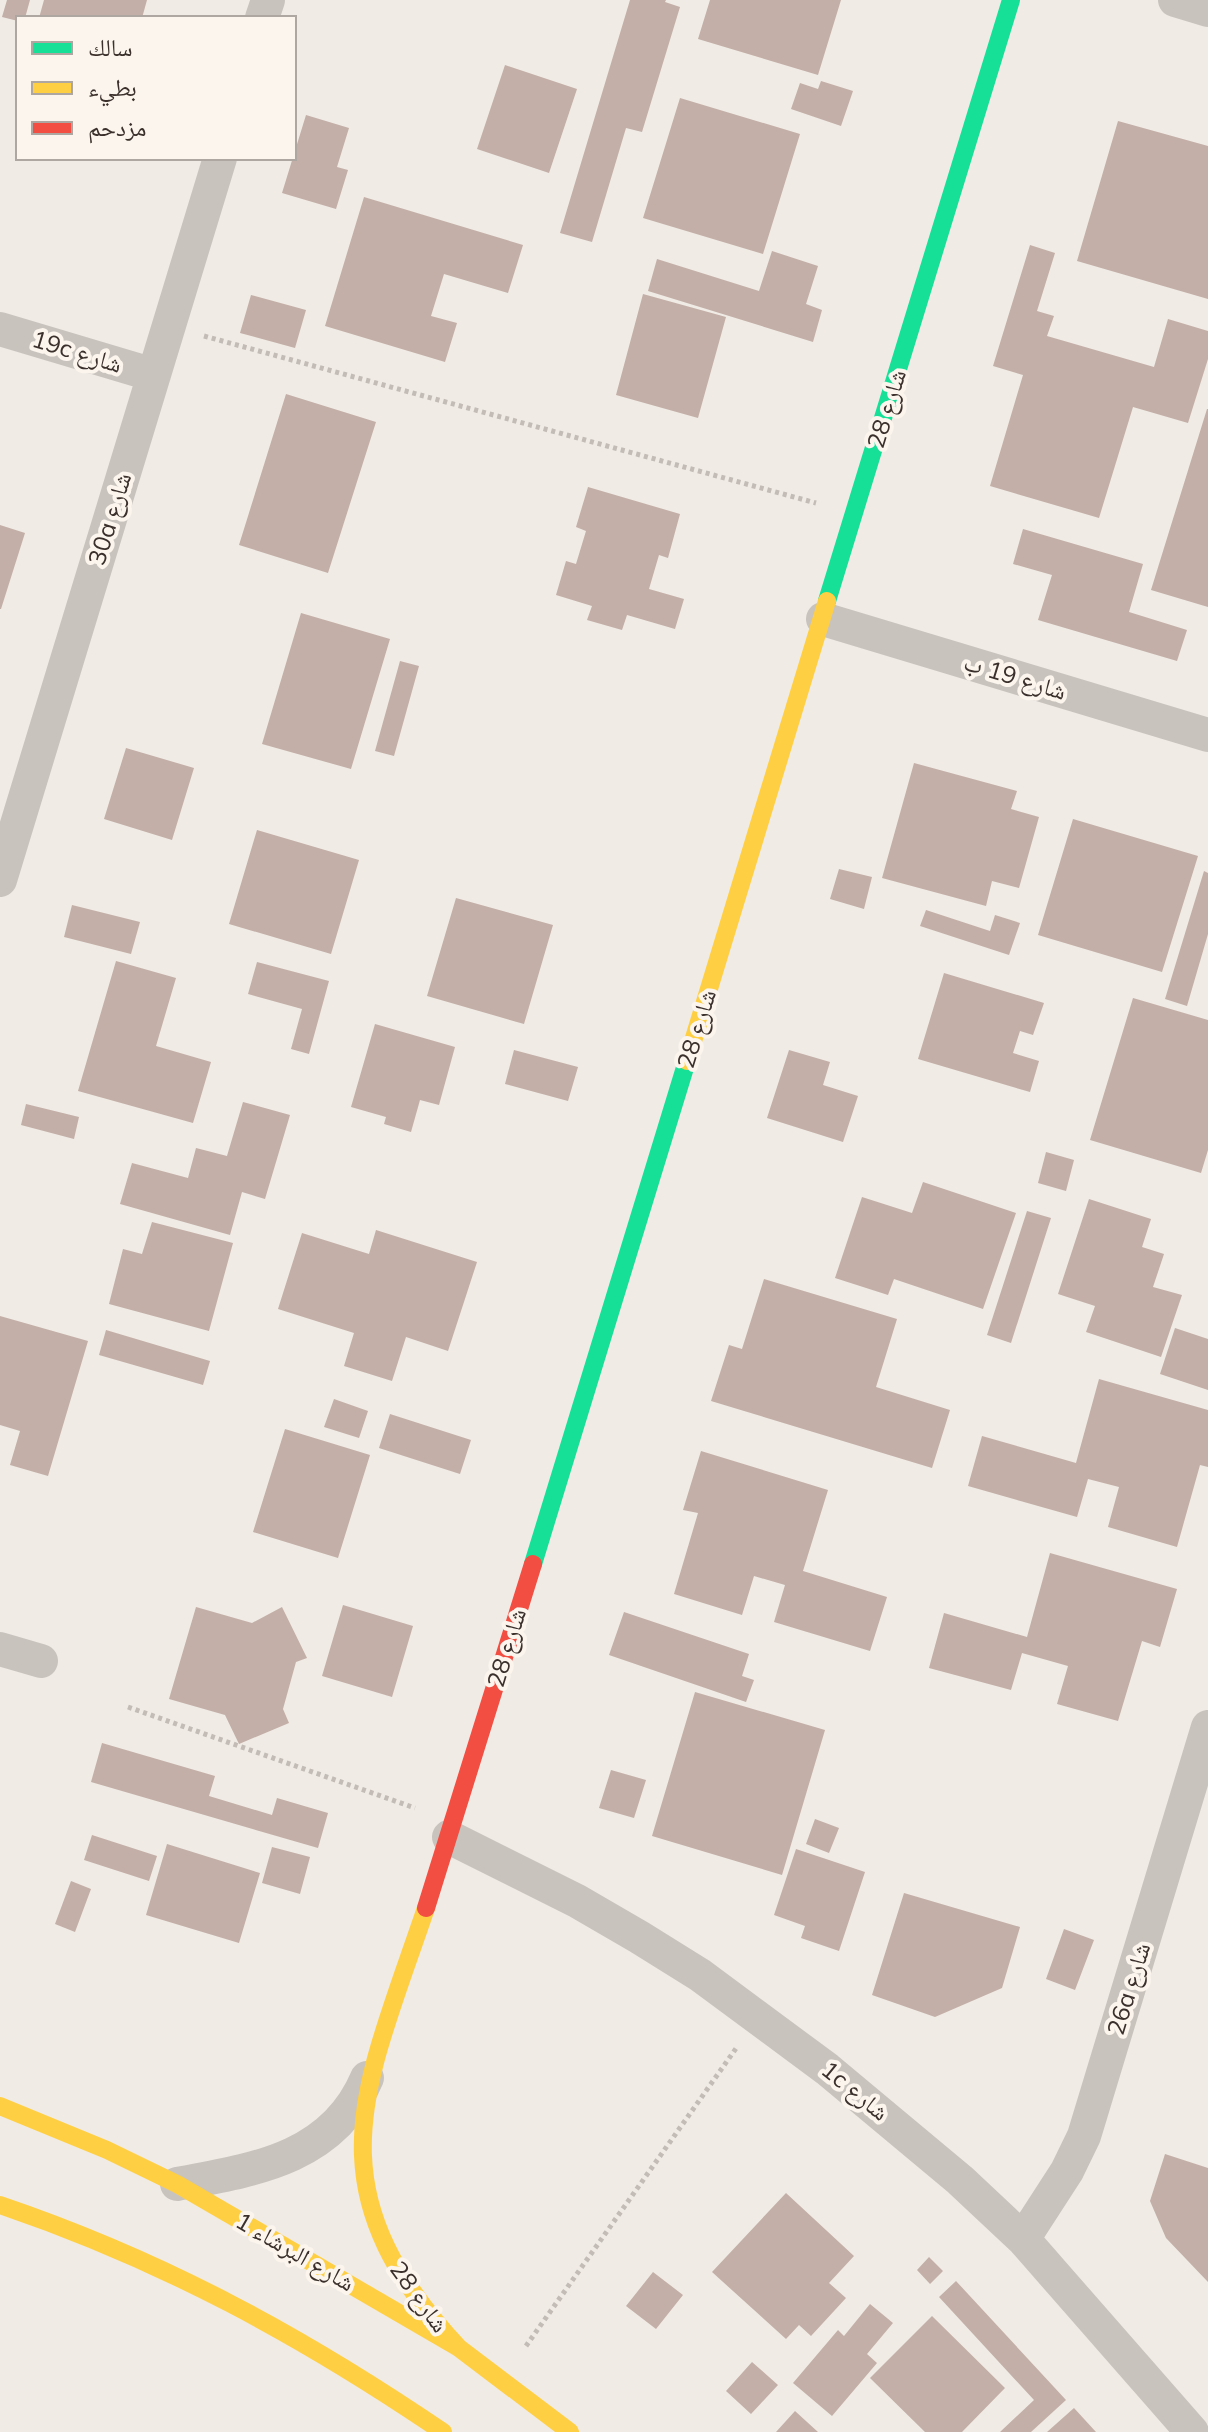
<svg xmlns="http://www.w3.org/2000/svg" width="1208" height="2432" font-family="Mulish,'Noto Naskh Arabic',sans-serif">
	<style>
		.building { fill: #c3afa7 }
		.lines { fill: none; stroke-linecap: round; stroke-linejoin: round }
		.path { stroke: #c2bbb6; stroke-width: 5; stroke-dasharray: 4 4; stroke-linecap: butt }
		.street { stroke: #c9c3be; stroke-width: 34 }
		.fast { stroke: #16e098; stroke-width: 18 }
		.slow { stroke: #ffcf43; stroke-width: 18 }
		.jam { stroke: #f24e42; stroke-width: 18 }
		.labels { text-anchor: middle; stroke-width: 8; stroke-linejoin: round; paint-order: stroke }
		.street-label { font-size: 24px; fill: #3b302b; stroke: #fbf5ee }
	</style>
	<rect width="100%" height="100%" fill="#f0ebe5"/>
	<!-- building -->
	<path class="building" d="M 7,0 L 30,0 L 25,18 L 18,18 L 18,21 L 2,17 Z
		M 44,0 L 147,0 L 142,18 L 39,18 Z
		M 630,0 L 666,0 L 665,2 L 680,7 L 642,132 L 626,128 L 592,242 L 560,233 Z
		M 710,0 L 841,0 L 818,75 L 698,39 Z
		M 505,65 L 577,89 L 549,173 L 477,149 Z
		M 821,81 L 853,91 L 841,126 L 791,109 L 800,83 L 818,89 Z
		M 680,98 L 800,134 L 763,254 L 643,218 Z
		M 306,115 L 349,128 L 337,167 L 348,170 L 336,209 L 282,193 Z
		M 1118,121 L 1208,146 L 1208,299 L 1077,261 Z
		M 364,197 L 523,245 L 508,293 L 444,274 L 431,316 L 457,323 L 445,362 L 325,326 Z
		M 1030,245 L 1055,253 L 1037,311 L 1054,316 L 1047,336 L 1154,367 L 1168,319 L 1208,331 L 1208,359 L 1188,423 L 1133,407 L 1099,518 L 990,486 L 1023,375 L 993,366 Z
		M 772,251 L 818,266 L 806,304 L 822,310 L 813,342 L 648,291 L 657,259 L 759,291 Z
		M 643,294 L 726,317 L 698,418 L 616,395 Z
		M 251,295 L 306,310 L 295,348 L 240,333 Z
		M 286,394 L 376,422 L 328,573 L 239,545 Z
		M 1207,409 L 1208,409 L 1208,607 L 1151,590 Z
		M 588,487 L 680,514 L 668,558 L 659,555 L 649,589 L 684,599 L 675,629 L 627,615 L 622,630 L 587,620 L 592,606 L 556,595 L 566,561 L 576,564 L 586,531 L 576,527 Z
		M 0,525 L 25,533 L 1,609 L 0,609 Z
		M 1023,529 L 1143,564 L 1129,612 L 1187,630 L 1177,661 L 1038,620 L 1052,575 L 1013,564 Z
		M 301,613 L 390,639 L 351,769 L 262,744 Z
		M 400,661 L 419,666 L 394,756 L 375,751 Z
		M 126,748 L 194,768 L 172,840 L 104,819 Z
		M 914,763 L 1017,791 L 1011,809 L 1039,817 L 1019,888 L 992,881 L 986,906 L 882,878 Z
		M 1073,819 L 1198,856 L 1162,972 L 1038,935 Z
		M 257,830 L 359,860 L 331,954 L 229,924 Z
		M 839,869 L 872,877 L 864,909 L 830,899 Z
		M 1204,871 L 1208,873 L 1208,934 L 1187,1006 L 1165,999 Z
		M 456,898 L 553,925 L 524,1024 L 427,996 Z
		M 72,905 L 140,922 L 131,954 L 64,937 Z
		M 926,910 L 990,931 L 995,915 L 1020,923 L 1009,955 L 920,926 Z
		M 116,961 L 176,978 L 156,1046 L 211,1062 L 193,1123 L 78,1091 Z
		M 257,962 L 329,981 L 309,1054 L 291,1049 L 302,1009 L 248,994 Z
		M 944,973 L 1044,1003 L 1033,1035 L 1020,1031 L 1013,1053 L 1039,1061 L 1030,1092 L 918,1059 Z
		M 1133,998 L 1208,1020 L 1208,1150 L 1201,1173 L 1090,1140 Z
		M 375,1024 L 455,1047 L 439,1105 L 420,1100 L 411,1132 L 384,1124 L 386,1117 L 351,1107 Z
		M 514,1050 L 578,1067 L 568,1101 L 505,1084 Z
		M 789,1050 L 830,1062 L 823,1085 L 858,1096 L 843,1142 L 767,1118 Z
		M 243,1102 L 290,1115 L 265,1199 L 242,1192 L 230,1235 L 120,1204 L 132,1163 L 188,1178 L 196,1148 L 227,1156 Z
		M 26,1104 L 79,1117 L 74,1139 L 21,1125 Z
		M 1046,1152 L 1074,1160 L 1066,1191 L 1038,1183 Z
		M 923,1182 L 1016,1213 L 983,1309 L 894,1279 L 888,1295 L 835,1278 L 862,1197 L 912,1213 Z
		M 1089,1199 L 1151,1219 L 1142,1247 L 1164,1254 L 1153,1287 L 1182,1295 L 1161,1357 L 1086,1332 L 1095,1306 L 1058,1294 Z
		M 1027,1211 L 1051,1218 L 1011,1343 L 987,1335 Z
		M 152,1222 L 233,1243 L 209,1331 L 109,1304 L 123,1249 L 142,1254 Z
		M 376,1230 L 477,1262 L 448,1351 L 406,1337 L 392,1381 L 344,1366 L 354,1333 L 278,1309 L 302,1233 L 369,1254 Z
		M 764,1279 L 897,1319 L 876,1387 L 950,1410 L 932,1468 L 711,1401 L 729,1345 L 742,1349 Z
		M 0,1316 L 88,1341 L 48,1476 L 10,1465 L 20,1431 L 0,1425 Z
		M 1175,1328 L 1208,1339 L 1208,1390 L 1160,1374 Z
		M 106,1330 L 210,1361 L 203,1385 L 99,1355 Z
		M 1099,1379 L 1208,1410 L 1208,1467 L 1200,1465 L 1177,1547 L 1108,1527 L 1119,1487 L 1088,1479 L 1077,1517 L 968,1486 L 982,1436 L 1076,1463 Z
		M 334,1399 L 368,1411 L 359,1438 L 324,1427 Z
		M 390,1414 L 471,1440 L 460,1474 L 379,1448 Z
		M 285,1429 L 370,1455 L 338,1558 L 253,1532 Z
		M 701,1451 L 828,1490 L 803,1571 L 887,1597 L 870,1651 L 774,1622 L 785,1585 L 754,1576 L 742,1615 L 674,1594 L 698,1513 L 683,1510 Z
		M 1050,1553 L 1177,1589 L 1160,1647 L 1142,1641 L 1118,1721 L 1057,1704 L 1068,1666 L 1022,1653 L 1011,1690 L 929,1668 L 944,1613 L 1027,1637 Z
		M 343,1605 L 413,1626 L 392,1697 L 322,1676 Z
		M 196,1607 L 252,1623 L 282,1607 L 307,1658 L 296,1662 L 283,1709 L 289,1723 L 239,1744 L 225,1715 L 169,1699 Z
		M 624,1612 L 749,1654 L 742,1676 L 754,1680 L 746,1702 L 609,1655 Z
		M 695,1692 L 825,1730 L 782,1875 L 652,1836 Z
		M 102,1743 L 215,1776 L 209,1796 L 272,1815 L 277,1798 L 328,1813 L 318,1848 L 91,1782 Z
		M 611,1770 L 646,1780 L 634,1818 L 599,1808 Z
		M 815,1819 L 839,1828 L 829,1853 L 806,1844 Z
		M 92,1835 L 157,1856 L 149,1881 L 84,1860 Z
		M 167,1844 L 260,1873 L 239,1943 L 146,1915 Z
		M 272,1847 L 310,1857 L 300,1894 L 262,1883 Z
		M 796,1849 L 865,1872 L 839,1951 L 801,1938 L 805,1926 L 774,1915 Z
		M 71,1881 L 91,1889 L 75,1932 L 55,1924 Z
		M 904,1893 L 1020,1927 L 1002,1988 L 935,2017 L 872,1995 Z
		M 1064,1929 L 1094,1940 L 1075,1990 L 1046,1979 Z
		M 1165,2154 L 1208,2168 L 1208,2282 L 1166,2238 L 1150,2201 Z
		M 786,2193 L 854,2256 L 829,2283 L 846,2298 L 811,2336 L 799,2325 L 786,2339 L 712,2272 Z
		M 929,2257 L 943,2271 L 930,2284 L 917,2270 Z
		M 653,2272 L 683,2295 L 656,2329 L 626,2306 Z
		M 956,2281 L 1066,2400 L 1031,2432 L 1000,2432 L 1034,2400 L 939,2297 Z
		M 870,2304 L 893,2323 L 867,2354 L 877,2363 L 832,2416 L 793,2383 L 838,2330 L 844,2336 Z
		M 932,2316 L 1005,2388 L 962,2432 L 925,2432 L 870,2378 Z
		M 752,2362 L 778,2385 L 751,2414 L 726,2391 Z
		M 1074,2408 L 1096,2432 L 1047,2432 Z
		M 795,2411 L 818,2432 L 776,2432 Z"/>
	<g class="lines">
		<!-- path -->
		<path class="path" d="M 204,336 L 816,503
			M 128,1707 L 415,1808
			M 526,2346 L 737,2047"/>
		<!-- street -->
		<path class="street" d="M 1175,0 L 1208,10
			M 262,18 L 268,0
			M 0,329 L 154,375
			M 823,619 L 1208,735
			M 0,880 L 220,158
			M 0,1649 L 41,1661
			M 449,1837 L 577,1901 L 639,1937 L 700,1975 L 827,2069 L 960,2180 L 1023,2239 L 1192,2432
			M 177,2184 C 253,2170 333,2159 367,2078
			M 1023,2239 L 1067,2171 L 1084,2136 L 1208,1727"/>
		<!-- fast -->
		<path class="fast" d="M 827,601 L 1011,0
			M 533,1564 L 687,1061"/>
		<!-- slow -->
		<path class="slow" d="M 687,1061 L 827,601
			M 426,1908 C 364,2091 309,2187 459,2348
			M 0,2106 L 107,2150 L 177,2184 L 459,2348 L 570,2432
			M 0,2205 C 162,2260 302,2336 443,2432"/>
		<!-- jam -->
		<path class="jam" d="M 426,1908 L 533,1564"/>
	</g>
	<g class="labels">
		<!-- street labels -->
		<g class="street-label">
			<text transform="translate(77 352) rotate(17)" y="8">19c شارع</text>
			<text transform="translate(887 409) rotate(-73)" y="8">شارع 28</text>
			<text transform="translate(110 519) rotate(-73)" y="8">30a شارع</text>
			<text transform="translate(1015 677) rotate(17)" y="8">شارع 19 ب</text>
			<text transform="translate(697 1029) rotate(-73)" y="8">شارع 28</text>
			<text transform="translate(507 1648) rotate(-73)" y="8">شارع 28</text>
			<text transform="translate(1129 1989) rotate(-73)" y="8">26a شارع</text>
			<text transform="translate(855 2091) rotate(39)" y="8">1c شارع</text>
			<text transform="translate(295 2252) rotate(30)" y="8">شارع البرشاء 1</text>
			<text transform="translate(419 2297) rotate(54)" y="8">شارع 28</text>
		</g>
	</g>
	<!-- legend -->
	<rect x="16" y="16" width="280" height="144" fill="#fbf5ee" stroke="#aea6a0" stroke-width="2"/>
	<rect x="32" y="42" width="40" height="12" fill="#16e098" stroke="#aea6a0" stroke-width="2"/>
	<text x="88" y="56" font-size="24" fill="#3b302b">سالك</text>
	<rect x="32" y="82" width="40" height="12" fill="#ffcf43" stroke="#aea6a0" stroke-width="2"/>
	<text x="88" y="96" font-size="24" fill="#3b302b">بطيء</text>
	<rect x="32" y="122" width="40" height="12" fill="#f24e42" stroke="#aea6a0" stroke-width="2"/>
	<text x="88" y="136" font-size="24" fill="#3b302b">مزدحم</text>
</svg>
